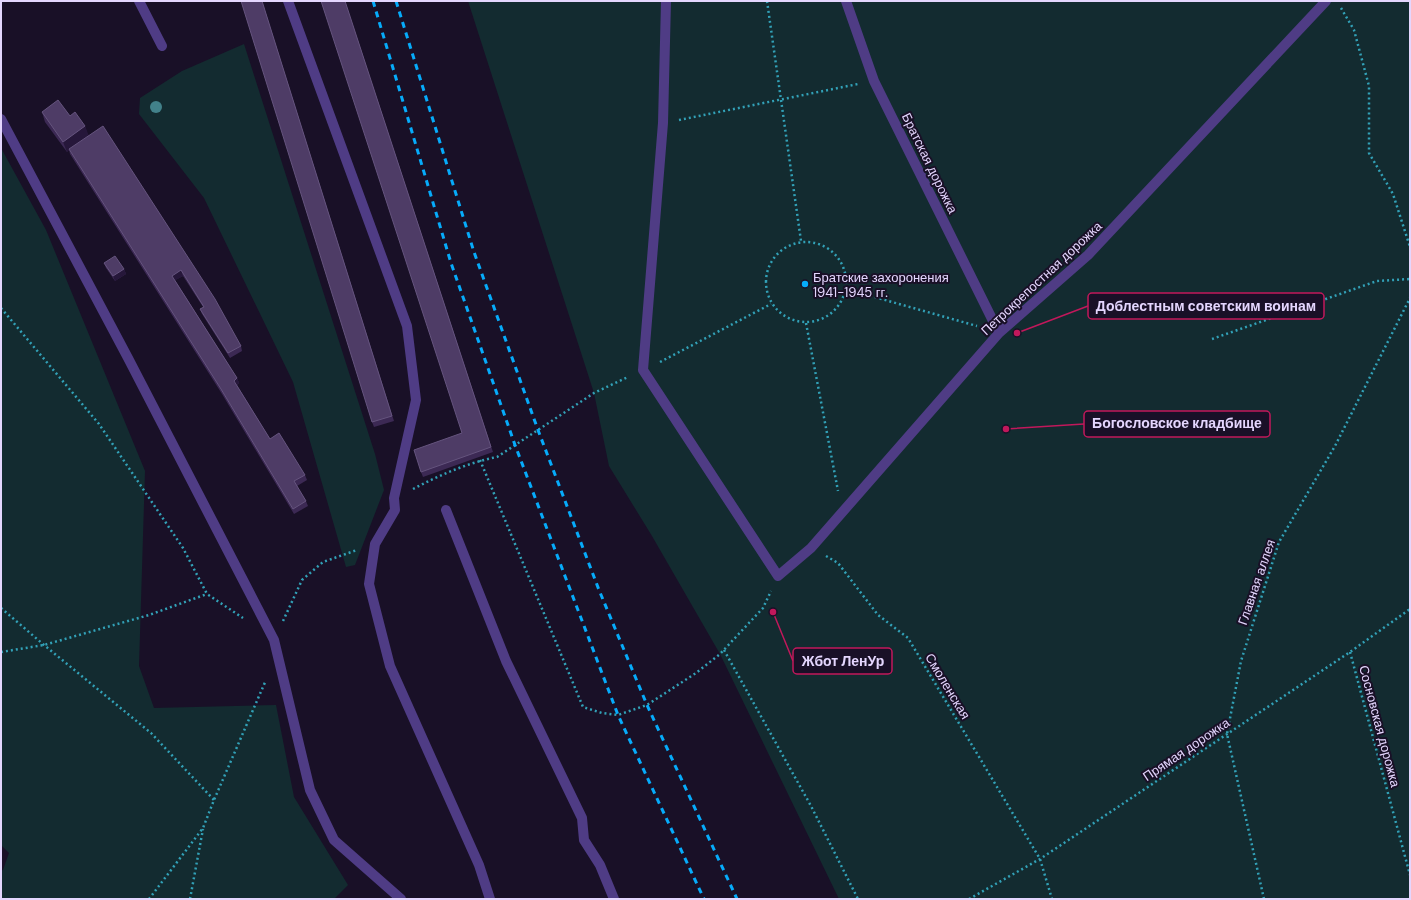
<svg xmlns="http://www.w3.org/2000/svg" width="1411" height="900" font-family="'DM Sans',sans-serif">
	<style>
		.green { fill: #132b30 }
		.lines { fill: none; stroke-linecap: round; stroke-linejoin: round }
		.path { stroke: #32a1b7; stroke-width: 2.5; stroke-dasharray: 2 3; stroke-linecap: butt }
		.minor { stroke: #4f3c85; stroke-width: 10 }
		.rail { stroke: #06abfa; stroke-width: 3; stroke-dasharray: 6 5; stroke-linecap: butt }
		.tree { fill: #42818a }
		.wall { fill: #3c2954 }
		.shaded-wall { fill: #26173a }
		.building { fill: #4e3c66; stroke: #65547e }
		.poi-dot { fill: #06abfa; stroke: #191027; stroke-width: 1.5 }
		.labels { text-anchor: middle; stroke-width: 4; stroke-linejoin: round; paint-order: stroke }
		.street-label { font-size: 13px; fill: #e4d6fe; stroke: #191027 }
		.poi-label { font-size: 13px; fill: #e4d6fe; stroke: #191027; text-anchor: start }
		.leader { fill: none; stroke: #c2185b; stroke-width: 1.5 }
		.callout-dot { fill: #c2185b; stroke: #191027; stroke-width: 1.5 }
		.callout { fill: #191027; stroke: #c2185b; stroke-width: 1.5 }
		.callout-label { font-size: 14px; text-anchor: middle; font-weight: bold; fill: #e4d6fe }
	</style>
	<rect width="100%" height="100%" fill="#191027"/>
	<!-- green -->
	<path class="green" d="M 468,1 L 1410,1 L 1410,899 L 839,899 L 720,654 L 652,536 L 609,466 L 594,393 Z
		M 244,44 L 375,454 L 384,490 L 355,565 L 346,567 L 293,382 L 204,198 L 139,114 L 140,98 L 182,71 Z
		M 1,148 L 46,230 L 145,471 L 139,666 L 154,708 L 276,705 L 294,797 L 348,885 L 334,899 L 1,899 L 1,871 L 3,870 L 9,853 L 1,845 Z"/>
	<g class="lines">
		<!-- path -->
		<path class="path" d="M 767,1 L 801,241
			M 1341,8 L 1354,30 L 1369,86 L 1369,153 L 1393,194 L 1410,247
			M 679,120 L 858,84
			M766 282a40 40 0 1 1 80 0a40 40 0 1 1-80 0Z
			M 846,289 L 977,326
			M 1,308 L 99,424 L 183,548 L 207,594 L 243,618
			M 806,323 L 838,491
			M 1212,339 L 1377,281 L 1410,279
			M 660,362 L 771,304
			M 480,460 L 583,707 L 602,713 L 618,715 L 647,705 L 696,673 L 720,654 L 763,608 L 771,591
			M 413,489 C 440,475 467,463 497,457 L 594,393 L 628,377
			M 826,556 L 838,563 L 878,615 L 908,638 L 1040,859 L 1052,899
			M 1,608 L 44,645 L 151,733 L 214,800
			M 283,621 L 302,580 L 323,562 L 357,550
			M 724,650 L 811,806 L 858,899
			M 1,652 L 44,645 L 149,615 L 207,594
			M 1350,652 L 1410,875
			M 149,899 L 203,828 L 214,800 L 266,680
			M 190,899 L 203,829
			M 969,899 L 1040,859 L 1350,652 L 1410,609
			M 1264,899 L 1227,734 L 1241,661 L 1279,542 L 1335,446 L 1410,298"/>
		<!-- minor -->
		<path class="minor" d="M 139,1 L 162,46
			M 288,1 L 407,326 L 416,400 L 394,498 L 395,510 L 375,544 L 369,584 L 390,666 L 479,865 L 490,899
			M 666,1 L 663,123 L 643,370 L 778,576 L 811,548 L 999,333 L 1088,255 L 1326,1
			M 846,1 L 874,81 L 999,333
			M 1,119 L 128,358 L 274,640 L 310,790 L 334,840 L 401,899
			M 446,510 L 506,661 L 582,818 L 584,840 L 600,865 L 614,899"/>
		<!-- rail -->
		<path class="rail" d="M 373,1 L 451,263 L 515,445 L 618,715 L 704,899
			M 396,1 L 474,252 L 538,430 L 599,590 L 647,705 L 737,899"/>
	</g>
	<!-- trees -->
	<circle class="tree" cx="156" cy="107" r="6"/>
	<!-- wall -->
	<path class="wall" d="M 262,1 L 394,421 L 374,427 L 372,422 Z
		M 345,1 L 493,452 L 423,477 L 421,472 L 462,433 Z
		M 42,112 L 70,116 L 85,126 L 88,136 L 241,346 L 242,351 L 230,358 L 202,314 L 200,309 L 203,307 L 183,276 L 175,280 L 237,378 L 239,383 L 237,385 L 270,439 L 305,475 L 307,480 L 297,486 L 306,501 L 308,506 L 294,514 L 222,394 L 70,154 L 69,150 L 67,152 L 45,122 Z
		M 104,263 L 124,269 L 126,274 L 115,281 L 106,268 Z"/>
	<!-- shaded-wall -->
	<path class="shaded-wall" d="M 85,126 L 89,136 L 67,152 L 63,142 Z
		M 124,269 L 126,274 L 115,281 L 113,276 Z
		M 181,270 L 183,276 L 174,281 L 172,276 Z
		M 237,378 L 239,383 L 236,386 L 234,381 Z"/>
	<!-- building -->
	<path class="building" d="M 241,1 L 262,1 L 392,416 L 372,422 Z
		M 321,1 L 345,1 L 491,447 L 421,472 L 414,450 L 462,433 Z
		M 58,100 L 70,116 L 75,112 L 85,126 L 63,142 L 42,112 Z
		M 103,126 L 215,299 L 241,346 L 228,353 L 200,309 L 204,307 L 181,270 L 172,276 L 237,378 L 234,381 L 270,439 L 279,433 L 305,475 L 294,481 L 306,501 L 293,509 L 221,389 L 69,149 Z
		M 115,256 L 124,269 L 113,276 L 104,263 Z"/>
	<!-- markers -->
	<circle class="poi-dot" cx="805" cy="284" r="4"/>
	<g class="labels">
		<!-- street labels -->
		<g class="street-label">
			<text transform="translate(930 163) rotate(64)" y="5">Братская дорожка</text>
			<text transform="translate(1041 278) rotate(-43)" y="5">Петрокрепостная дорожка</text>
			<text transform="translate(1256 582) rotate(-71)" y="5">Главная аллея</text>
			<text transform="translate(948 686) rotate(59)" y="5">Смоленская</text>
			<text transform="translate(1380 726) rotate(75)" y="5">Сосновская дорожка</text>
			<text transform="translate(1186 749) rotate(-34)" y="5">Прямая дорожка</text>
		</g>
		<!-- poi labels -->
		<g class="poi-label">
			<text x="813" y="282">Братские захоронения<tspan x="813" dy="15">1941-1945 гг.</tspan></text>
		</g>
	</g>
	<!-- callouts -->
	<path class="leader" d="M1017 333L1088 306M1006 429L1084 424M773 612L793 661"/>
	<g class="callout-dot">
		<circle cx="1017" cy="333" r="4"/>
		<circle cx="1006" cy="429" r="4"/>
		<circle cx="773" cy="612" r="4"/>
	</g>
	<g class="callout">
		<rect x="1088" y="293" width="236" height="26" rx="4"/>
		<rect x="1084" y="411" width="186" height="26" rx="4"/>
		<rect x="793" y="648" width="99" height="26" rx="4"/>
	</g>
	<g class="callout-label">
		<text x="1206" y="311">Доблестным советским воинам</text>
		<text x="1177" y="428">Богословское кладбище</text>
		<text x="843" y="666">Жбот ЛенУр</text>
	</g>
	<!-- border -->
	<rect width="1411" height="900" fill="none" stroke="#e4d6fe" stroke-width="4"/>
</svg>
